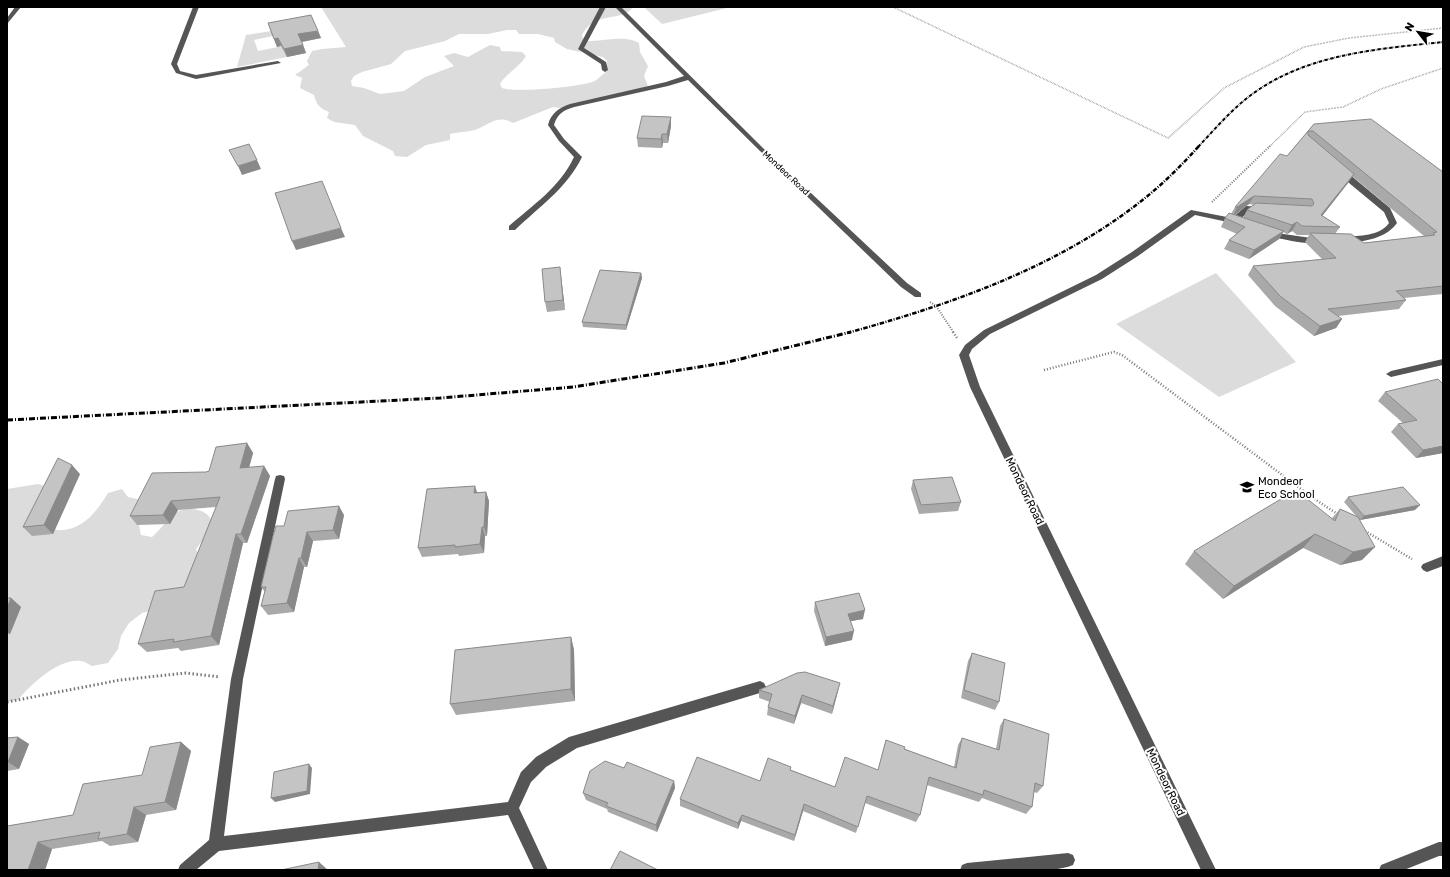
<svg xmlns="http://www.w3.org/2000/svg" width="1450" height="877" font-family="Rubik,sans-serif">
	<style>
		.green { fill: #dcdcdc; fill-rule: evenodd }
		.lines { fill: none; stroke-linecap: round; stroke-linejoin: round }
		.path-far3 { stroke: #777; stroke-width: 1.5; stroke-dasharray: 0.5 1; stroke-linecap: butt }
		.path-far2 { stroke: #777; stroke-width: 2; stroke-dasharray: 1 1.5; stroke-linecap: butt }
		.path-far1 { stroke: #777; stroke-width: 2.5; stroke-dasharray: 1 2; stroke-linecap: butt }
		.path { stroke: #777; stroke-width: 3; stroke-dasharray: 1.5 2.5; stroke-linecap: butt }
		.minor { fill: #555; fill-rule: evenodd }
		.rail-far2 { stroke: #000; stroke-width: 2; stroke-dasharray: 3.5 1 0.5 1; stroke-linecap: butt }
		.rail-far1 { stroke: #000; stroke-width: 2.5; stroke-dasharray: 4.5 1.5 1 1.5; stroke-linecap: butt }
		.rail { stroke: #000; stroke-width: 3; stroke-dasharray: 6 2 1 2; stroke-linecap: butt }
		.wall { fill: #a9a9a9; fill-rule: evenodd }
		.shaded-wall { fill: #898989 }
		.building { fill: #c4c4c4; stroke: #898989 }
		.labels { text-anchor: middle; stroke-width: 4; stroke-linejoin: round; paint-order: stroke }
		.far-street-label { font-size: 9px; fill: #000; stroke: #fff }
		.poi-label { font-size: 11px; fill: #000; stroke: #fff; text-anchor: start }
		.street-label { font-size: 11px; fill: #000; stroke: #fff }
	</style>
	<rect width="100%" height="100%" fill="#fff"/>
	<!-- green -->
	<path class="green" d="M 321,7 L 633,7 C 624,20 602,14 590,25 C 587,27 584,31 582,35 L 584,41 C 600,42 625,34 639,43 L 640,52 L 648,66 L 644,76 L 648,86 L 629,92 L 588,101 L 579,106 L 568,109 L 553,107 L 513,123 C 498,114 489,125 475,130 C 467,132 458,132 450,134 L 450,140 L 426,145 L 407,157 L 395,156 L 393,151 L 363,136 L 355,125 L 334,122 L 327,118 L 329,112 C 319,108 317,105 314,95 L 300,88 L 302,78 L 295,75 L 309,65 L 307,61 L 312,51 L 322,49 L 346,47 ZM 507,30 L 516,30 L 519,34 L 538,34 L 554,38 L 555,42 L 567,49 L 603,57 L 607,61 L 607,71 C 603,74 599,78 595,81 C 581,87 515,93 502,88 L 500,84 C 505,74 519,68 526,56 L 522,52 L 501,51 L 500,47 L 490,45 L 468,57 L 454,53 L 444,56 L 454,66 L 425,77 L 404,91 L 380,94 L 364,88 L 352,86 L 351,81 L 354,76 L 362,72 L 391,64 L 405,51 L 445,41 L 459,34 L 488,34 Z
		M 644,7 L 731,7 L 662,24 Z
		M 271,31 L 273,36 L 254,40 L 258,51 L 288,45 L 286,53 L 287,57 L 237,67 L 246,35 Z
		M 1216,273 L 1296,362 L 1219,397 L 1116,324 Z
		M 38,484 L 48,487 L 50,523 L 56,530 C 81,532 96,513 108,493 L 122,489 L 128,497 L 150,502 L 147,514 L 139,525 L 141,535 L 152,537 C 169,523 174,502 201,511 C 209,514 212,519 213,527 L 196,549 L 199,558 L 192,577 L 173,601 L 158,609 L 142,613 L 129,623 L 121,636 L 118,649 L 108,663 L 92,666 C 89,665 85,661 81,661 C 59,658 31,684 18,700 L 7,702 L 7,489 Z"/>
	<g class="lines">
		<!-- path-far3 -->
		<path class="path-far3" d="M 893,7 L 1168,138 L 1224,88 L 1304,47 L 1349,38 L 1443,28
			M 1269,147 L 1305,112 L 1343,107 L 1381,89 L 1443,68"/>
		<!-- path-far2 -->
		<path class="path-far2" d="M 1212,202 L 1270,146
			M 930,302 L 936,306 L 954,333"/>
		<!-- path-far1 -->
		<path class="path-far1" d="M 953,332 L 957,338
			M 1044,370 L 1114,352 L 1122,355 L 1313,498 L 1339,515
			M 1365,531 L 1412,559"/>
		<!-- path -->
		<path class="path" d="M 7,702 L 120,680 L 186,673 L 220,677"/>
		<!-- minor -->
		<path class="minor" d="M 15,7 L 21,7 L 7,24 L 7,18 Z
			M 193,7 L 199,7 L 177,64 L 180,71 L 196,75 L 278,61 L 281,63 L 196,79 L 176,73 L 171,64 Z
			M 600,7 L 606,7 L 584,48 L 606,62 L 608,70 L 605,72 L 602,70 L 601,64 L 578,49 Z
			M 615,7 L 621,7 L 764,149 L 907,283 L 921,293 L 921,297 L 915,297 L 901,287 L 760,151 L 688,80 L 668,86 L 574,107 C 564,110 557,114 554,125 L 564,139 L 582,157 C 567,188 539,207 515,230 L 509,230 L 509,226 C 533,205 560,187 574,157 L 559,141 L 548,125 C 551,113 559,108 570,104 L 666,82 L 684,76 Z
			M 1337,169 L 1343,169 L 1390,208 L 1397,223 C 1386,239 1359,244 1341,241 L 1341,237 L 1344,237 C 1360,235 1379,237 1389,223 L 1384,212 L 1337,173 Z
			M 1246,206 L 1262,207 L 1266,209 L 1262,211 L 1251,210 L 1239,220 L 1241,222 L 1237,224 L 1195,215 L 1138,256 L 1102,279 L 990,334 L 972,349 L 969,355 L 980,387 L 1216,870 L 1201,870 L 970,387 L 959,355 L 965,345 L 984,330 L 1096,275 L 1132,252 L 1191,210 L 1232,218 Z
			M 1264,231 L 1318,239 L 1322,241 C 1314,248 1275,237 1264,235 Z
			M 1443,359 L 1443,365 L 1391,377 L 1386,374 L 1391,371 Z
			M 280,475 L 284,476 L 285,479 L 243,679 L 224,836 L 508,802 L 521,772 L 536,757 L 569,737 L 760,681 L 764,683 L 766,687 L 764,691 L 760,693 L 577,748 L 546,767 L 531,782 L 519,808 L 548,870 L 534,870 L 508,815 L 219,851 L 196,870 L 178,870 L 180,865 L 209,840 L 231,679 L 275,479 L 276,476 Z
			M 1443,556 L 1443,566 L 1427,572 L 1423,570 L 1421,567 L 1423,564 Z
			M 1439,842 L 1443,842 L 1443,856 L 1439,856 L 1404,870 L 1379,870 L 1381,865 Z
			M 1068,853 L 1073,855 L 1075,860 L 1073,865 C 1050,875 987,870 960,870 L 962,865 L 967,863 Z"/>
		<!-- rail-far2 -->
		<path class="rail-far2" d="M 1198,147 C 1215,129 1231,110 1251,95 C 1306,54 1377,49 1443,42"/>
		<!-- rail-far1 -->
		<path class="rail-far1" d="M 847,333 C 949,305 1056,268 1140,202 C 1162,185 1181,166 1199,146"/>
		<!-- rail -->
		<path class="rail" d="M 7,420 L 440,398 L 573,387 L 724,363 L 851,332"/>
	</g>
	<!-- wall -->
	<path class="wall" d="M 268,23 L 318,31 L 321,38 L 302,42 L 306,53 L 287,57 L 281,46 L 277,47 Z
		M 671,117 L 671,126 L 668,143 L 663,143 L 662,148 L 638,147 L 637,138 Z
		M 1314,124 L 1443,172 L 1443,294 L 1404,298 L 1406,300 L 1399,309 L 1338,316 L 1342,319 L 1336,328 L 1314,336 L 1275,306 L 1248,275 L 1253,266 L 1322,259 L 1305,242 L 1309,235 L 1297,235 L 1292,231 L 1287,234 L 1283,232 L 1279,239 L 1249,259 L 1224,249 L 1229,240 L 1237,234 L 1221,227 L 1225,218 L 1231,214 L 1235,207 L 1287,156 ZM 1352,176 L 1424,236 L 1364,243 L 1335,234 L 1340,227 L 1322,216 L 1348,183 ZM 1249,204 L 1254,205 L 1247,210 L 1243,218 L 1235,215 Z
		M 641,273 L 642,278 L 626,330 L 583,327 L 582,322 Z
		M 561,276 L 565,310 L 547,312 L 545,302 Z
		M 1443,384 L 1443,453 L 1416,458 L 1391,432 L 1398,424 L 1403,423 L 1378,401 L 1385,392 Z
		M 247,443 L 253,453 L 249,468 L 264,466 L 270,476 L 247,543 L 243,543 L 219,645 L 181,651 L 178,648 L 147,652 L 138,644 L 184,587 L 216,507 L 178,510 L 170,524 L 137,525 L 130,516 L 209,471 Z
		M 80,474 L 53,534 L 32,536 L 23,527 Z
		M 913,480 L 961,502 L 958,511 L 919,514 L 911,489 Z
		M 477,492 L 486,492 L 489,501 L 487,536 L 485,536 L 484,553 L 459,556 L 458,554 L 422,557 L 418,548 Z
		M 1348,497 L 1415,510 L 1360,520 L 1358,519 L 1362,560 L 1340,565 L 1303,548 L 1223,599 L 1185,564 L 1194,551 L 1332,518 L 1340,509 L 1357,517 L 1344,502 Z
		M 344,515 L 339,539 L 313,541 L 307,567 L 304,567 L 294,612 L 268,615 L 261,606 L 265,592 L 261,587 L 284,526 Z
		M 7,598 L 11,598 L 21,607 L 10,634 L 7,634 Z
		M 815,602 L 863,619 L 851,621 L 852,640 L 825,646 L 814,611 Z
		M 571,637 L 574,650 L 575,701 L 456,715 L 450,704 Z
		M 972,653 L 999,702 L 995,710 L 961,698 L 968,661 Z
		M 759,690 L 838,691 L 832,714 L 801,703 L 794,724 L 767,715 L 768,707 L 770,702 L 759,698 Z
		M 1004,719 L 1043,786 L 1037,793 L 1034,792 L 1032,807 L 1026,814 L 982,798 L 979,802 L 927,785 L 920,815 L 916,822 L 865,803 L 856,833 L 803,811 L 794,841 L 741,821 L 738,829 L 680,806 L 680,799 L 760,781 L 791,770 L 835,787 L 878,770 L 886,740 L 904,749 L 954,767 L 958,745 L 962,738 L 996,749 L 1000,726 Z
		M 18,737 L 29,744 L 19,769 L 7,771 L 7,738 Z
		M 181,742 L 191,751 L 176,810 L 146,815 L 138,842 L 110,846 L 102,841 L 52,849 L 45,870 L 7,870 L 7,826 L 73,815 L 142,775 Z
		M 624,768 L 674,781 L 675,788 L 657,832 L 608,812 L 607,809 L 586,800 L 583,793 Z"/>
	<!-- shaded-wall -->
	<path class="shaded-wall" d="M 318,31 L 321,38 L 301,42 L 298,34 Z
		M 278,38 L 281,46 L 277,47 L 274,39 Z
		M 303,45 L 306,53 L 287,57 L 284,49 Z
		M 671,117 L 671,126 L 668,143 L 667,134 Z
		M 662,134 L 663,143 L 662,148 L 661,139 Z
		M 257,160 L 261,169 L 242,175 L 238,166 Z
		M 1354,174 L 1348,183 L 1316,224 L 1321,215 Z
		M 1254,196 L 1249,204 L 1233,216 L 1237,207 Z
		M 1297,222 L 1292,231 L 1287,234 L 1292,225 Z
		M 341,228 L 345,237 L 296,250 L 292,241 Z
		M 1284,231 L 1279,239 L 1249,259 L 1254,250 Z
		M 560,267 L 561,276 L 565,310 L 563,300 Z
		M 641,273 L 642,278 L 626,330 L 626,325 Z
		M 1342,319 L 1336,328 L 1314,336 L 1320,326 Z
		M 247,443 L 253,453 L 246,478 L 240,468 Z
		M 1443,446 L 1443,453 L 1416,458 L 1423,450 Z
		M 72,465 L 80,474 L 53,534 L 44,525 Z
		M 264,466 L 270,476 L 247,543 L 241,534 Z
		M 475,486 L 478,495 L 474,493 Z
		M 486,492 L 489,501 L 487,536 L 484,527 Z
		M 171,501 L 178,510 L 170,524 L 163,515 Z
		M 1420,505 L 1415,510 L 1360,520 L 1364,516 Z
		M 339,506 L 344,515 L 339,539 L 333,530 Z
		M 482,527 L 485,536 L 484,553 L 480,544 Z
		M 307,532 L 313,541 L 307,567 L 301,558 Z
		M 236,534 L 243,543 L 219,645 L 211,636 Z
		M 1315,534 L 1303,548 L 1223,599 L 1234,586 Z
		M 1375,547 L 1362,560 L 1340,565 L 1353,552 Z
		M 299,558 L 304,567 L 294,612 L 287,603 Z
		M 11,598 L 21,607 L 10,634 L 7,631 L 7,608 Z
		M 865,610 L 863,619 L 846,622 L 848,614 Z
		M 854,631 L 852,640 L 825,646 L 826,637 Z
		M 571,637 L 574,650 L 575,701 L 571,689 Z
		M 840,683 L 838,691 L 832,714 L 833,706 Z
		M 802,695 L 801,703 L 794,724 L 795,716 Z
		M 18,737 L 29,744 L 19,769 L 8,762 Z
		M 181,742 L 191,751 L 176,810 L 165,802 Z
		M 309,764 L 312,768 L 310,794 L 275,802 L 271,798 Z
		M 674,781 L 675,788 L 657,832 L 656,825 Z
		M 804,804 L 803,811 L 794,841 L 795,835 Z
		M 134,807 L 146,815 L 138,842 L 127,834 Z
		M 742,815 L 741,821 L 738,829 L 738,823 Z
		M 38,842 L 52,849 L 45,870 L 28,870 Z
		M 319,862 L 328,870 L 318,870 Z"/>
	<!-- building -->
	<path class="building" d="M 311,15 L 318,31 L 298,34 L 303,45 L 284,49 L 278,38 L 274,39 L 268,23 Z
		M 642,116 L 671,117 L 667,134 L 662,134 L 661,139 L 637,138 Z
		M 1371,119 L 1443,172 L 1443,286 L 1396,291 L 1406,300 L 1328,309 L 1342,319 L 1320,326 L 1280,296 L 1253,266 L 1336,258 L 1310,233 L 1351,234 L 1364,243 L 1435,235 L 1433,233 L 1437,232 L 1313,131 L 1308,131 L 1308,135 L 1354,174 L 1321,215 L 1340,227 L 1302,226 L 1297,222 L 1292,225 L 1247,210 L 1256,203 L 1312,206 L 1314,204 L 1312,199 L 1254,196 L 1237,207 L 1235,207 L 1280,154 L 1287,156 L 1314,124 Z
		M 249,144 L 257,160 L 238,166 L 229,150 Z
		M 322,181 L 341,228 L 292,241 L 275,193 Z
		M 1229,213 L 1284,231 L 1254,250 L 1229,240 L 1245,227 L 1225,218 Z
		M 560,267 L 563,300 L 545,302 L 542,269 Z
		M 600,270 L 641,273 L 626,325 L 582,322 Z
		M 1438,379 L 1443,384 L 1443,446 L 1423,450 L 1398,424 L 1417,420 L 1385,392 Z
		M 247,443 L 240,468 L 264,466 L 241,534 L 236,534 L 211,636 L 173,642 L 174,639 L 138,644 L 155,591 L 184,587 L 220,497 L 171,501 L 163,515 L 130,516 L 152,473 L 206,472 L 209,471 L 216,447 Z
		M 58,458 L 72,465 L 44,525 L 23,527 Z
		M 952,477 L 961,502 L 921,505 L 913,480 Z
		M 475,486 L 474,493 L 486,492 L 484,527 L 482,527 L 480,544 L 455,547 L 455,545 L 418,548 L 427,489 Z
		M 1403,487 L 1420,505 L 1364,516 L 1348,497 Z
		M 1296,490 L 1335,521 L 1340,509 L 1358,517 L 1375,547 L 1353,552 L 1315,534 L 1234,586 L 1194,551 Z
		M 339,506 L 333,530 L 307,532 L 301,558 L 299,558 L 287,603 L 261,606 L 266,587 L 261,587 L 273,536 L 276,526 L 284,526 L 288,511 Z
		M 859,593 L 865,610 L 848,614 L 854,631 L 826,637 L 815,602 Z
		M 7,598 L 11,598 L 7,608 Z
		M 571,637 L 571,689 L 450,704 L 455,650 Z
		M 972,653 L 1005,663 L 999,702 L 964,690 Z
		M 805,672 L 840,683 L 833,706 L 802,695 L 795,716 L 768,707 L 772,694 L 759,690 L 797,673 Z
		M 1004,719 L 1049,734 L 1043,786 L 1035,783 L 1032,807 L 984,790 L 983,795 L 929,777 L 920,815 L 867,796 L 858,827 L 804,804 L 795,835 L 742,815 L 738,823 L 680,799 L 697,757 L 760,781 L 768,758 L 791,767 L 790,770 L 835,787 L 845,757 L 878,770 L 886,740 L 905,747 L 904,749 L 956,768 L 962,738 L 999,750 Z
		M 18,737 L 8,762 L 7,762 L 7,738 Z
		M 181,742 L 165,802 L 134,807 L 127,834 L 98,839 L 100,832 L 38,842 L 28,870 L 7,870 L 7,826 L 73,815 L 83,784 L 142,775 L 150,747 Z
		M 605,761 L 624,768 L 627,762 L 674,781 L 656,825 L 606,806 L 608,803 L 583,793 L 590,771 Z
		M 309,764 L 307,791 L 271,798 L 274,772 Z
		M 620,851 L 658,870 L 610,870 Z
		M 319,862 L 318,870 L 281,870 Z"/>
	<!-- icons -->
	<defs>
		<symbol id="school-bare" viewBox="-9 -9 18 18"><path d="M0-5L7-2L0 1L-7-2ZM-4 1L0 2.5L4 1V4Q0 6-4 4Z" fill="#000" stroke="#fff" stroke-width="2.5" paint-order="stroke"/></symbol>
	</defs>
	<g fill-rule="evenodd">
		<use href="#school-bare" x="1237" y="477" width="20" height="20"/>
	</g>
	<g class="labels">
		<!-- far-street labels -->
		<g class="far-street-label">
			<text transform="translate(786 173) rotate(43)" y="3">Mondeor Road</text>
		</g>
		<!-- poi labels -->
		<g class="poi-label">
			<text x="1258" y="485">Mondeor<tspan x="1258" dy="13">Eco School</tspan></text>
		</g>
		<!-- street labels -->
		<g class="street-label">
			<text transform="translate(1025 491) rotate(64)" y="4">Mondeor Road</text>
			<text transform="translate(1166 782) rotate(64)" y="4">Mondeor Road</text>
		</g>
	</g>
	<!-- border -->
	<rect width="1450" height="877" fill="none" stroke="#000000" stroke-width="16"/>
	<!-- north arrow -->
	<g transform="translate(1418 32) rotate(301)" stroke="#ffffff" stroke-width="3" paint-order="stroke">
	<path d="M0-3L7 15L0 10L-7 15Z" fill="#000000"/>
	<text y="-6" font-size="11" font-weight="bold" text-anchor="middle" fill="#000000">N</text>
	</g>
</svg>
